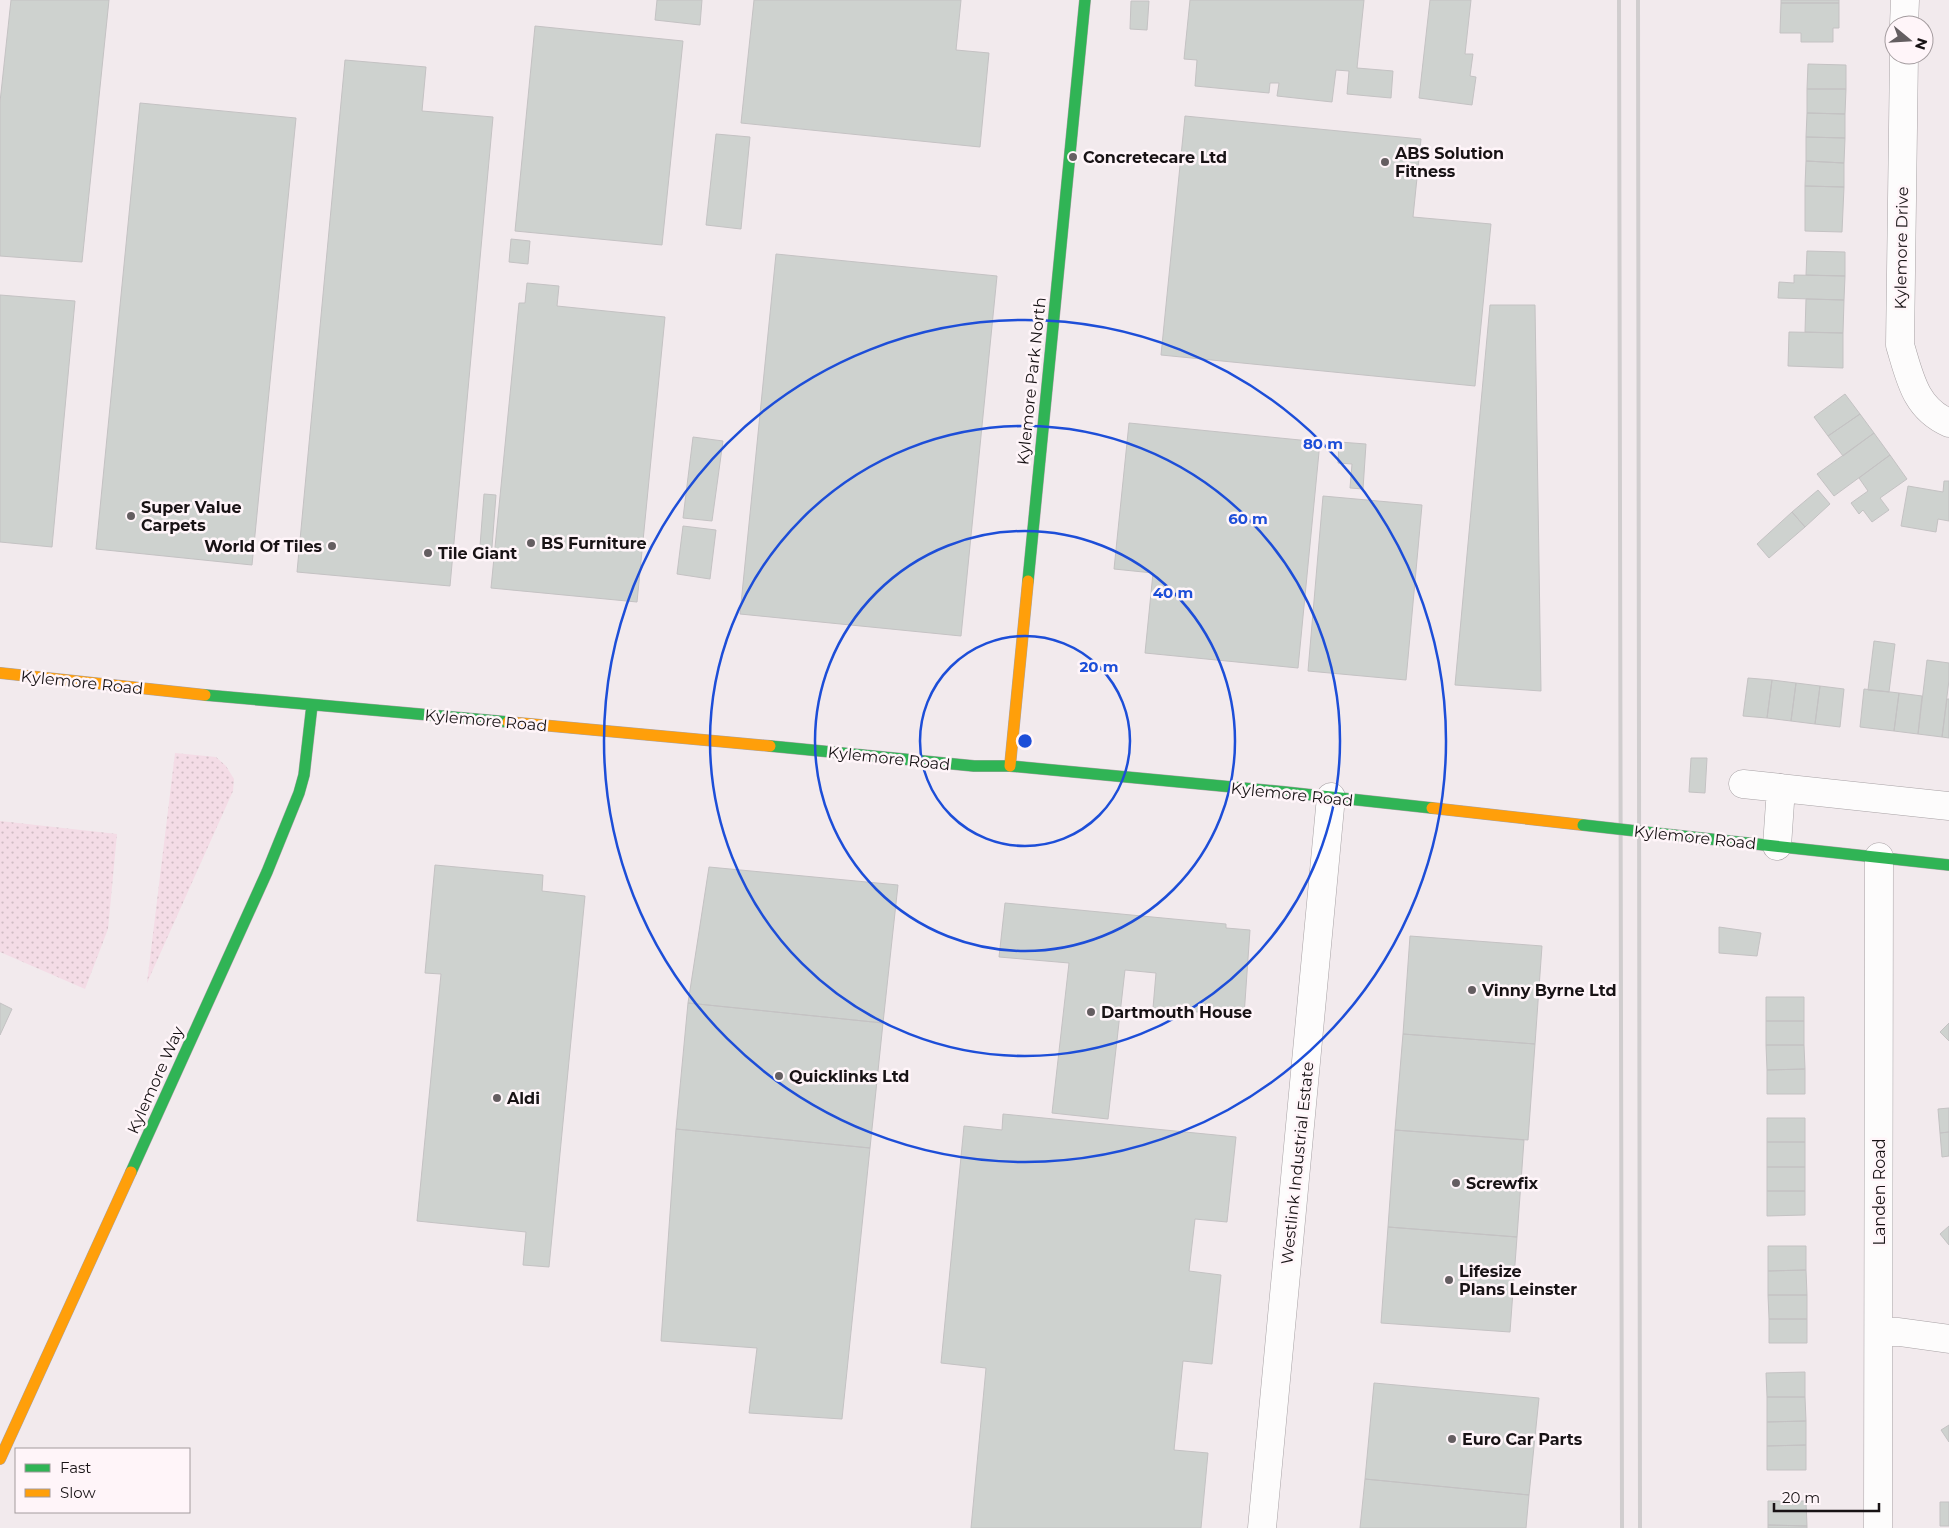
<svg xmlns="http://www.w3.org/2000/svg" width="1949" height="1528" font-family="Montserrat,sans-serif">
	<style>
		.grass { fill: url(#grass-dots) }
		.building { fill: #ced2cf; stroke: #c4c2c3 }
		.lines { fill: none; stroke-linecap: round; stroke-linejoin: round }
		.street-casing { stroke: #a8a2a5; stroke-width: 29 }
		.fast-casing { stroke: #a8a2a5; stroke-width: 12 }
		.slow-casing { stroke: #a8a2a5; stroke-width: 12 }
		.street { stroke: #fdfcfc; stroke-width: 28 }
		.fast { stroke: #30b455; stroke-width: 11 }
		.slow { stroke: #ff9f0a; stroke-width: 11 }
		.rail { stroke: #d0cdce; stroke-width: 4 }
		.fast-bridge-casing { stroke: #a8a2a5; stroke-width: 12; stroke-linecap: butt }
		.fast-bridge { stroke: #30b455; stroke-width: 11 }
		.ring { fill: none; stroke: #1d4ed8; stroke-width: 2.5 }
		.poi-dot { fill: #645e61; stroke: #fff5f9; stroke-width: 2 }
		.labels { text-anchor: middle; stroke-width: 5; stroke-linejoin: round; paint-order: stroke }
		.poi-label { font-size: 16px; font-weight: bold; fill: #181315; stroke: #fff5f9; text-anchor: start }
		.street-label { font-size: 16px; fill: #181315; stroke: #fff5f9 }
		.centre { fill: #1d4ed8; stroke: #fff5f9; stroke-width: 2.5 }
		.ring-label { font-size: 15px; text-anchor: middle; font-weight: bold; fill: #1d4ed8; stroke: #fff5f9; stroke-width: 5; stroke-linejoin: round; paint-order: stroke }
	</style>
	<defs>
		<pattern id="grass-dots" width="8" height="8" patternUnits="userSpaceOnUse" patternTransform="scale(1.25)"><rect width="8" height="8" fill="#f4dce6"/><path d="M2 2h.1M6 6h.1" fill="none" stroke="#d0bcc4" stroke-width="1.8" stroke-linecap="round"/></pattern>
	</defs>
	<rect width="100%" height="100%" fill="#f2eaed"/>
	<!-- grass -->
	<path class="grass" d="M 175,753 L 216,757 L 226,766 L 234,779 L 233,791 L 147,983 Z
		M 0,821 L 117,834 L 108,929 L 85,989 L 0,952 Z"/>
	<!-- building -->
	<path class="building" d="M 11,0 L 109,0 L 82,262 L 0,256 L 0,102 Z
		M 657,0 L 702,0 L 700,25 L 655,20 Z
		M 754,0 L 961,0 L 956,50 L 989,53 L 980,147 L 741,123 Z
		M 1190,0 L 1364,0 L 1357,68 L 1393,71 L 1391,98 L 1347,94 L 1349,71 L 1336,70 L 1332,102 L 1277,96 L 1279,83 L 1270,83 L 1269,93 L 1195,86 L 1197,60 L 1184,59 Z
		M 1430,0 L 1471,0 L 1465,54 L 1473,54 L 1470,76 L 1476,77 L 1472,105 L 1419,98 Z
		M 1781,0 L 1839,0 L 1839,3 L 1781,3 Z
		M 1131,1 L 1149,1 L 1147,30 L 1130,29 Z
		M 1781,3 L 1839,3 L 1839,28 L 1833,28 L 1833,42 L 1801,42 L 1801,33 L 1780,33 Z
		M 535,26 L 683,41 L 662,245 L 515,231 Z
		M 345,60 L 426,67 L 422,111 L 493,117 L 450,586 L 297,572 Z
		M 1808,64 L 1846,65 L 1846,89 L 1807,89 Z
		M 1807,89 L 1846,89 L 1845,114 L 1807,113 Z
		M 140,103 L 296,118 L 252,565 L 96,549 Z
		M 1807,113 L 1845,114 L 1845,138 L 1806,137 Z
		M 1185,116 L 1421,139 L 1413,217 L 1491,224 L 1475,386 L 1161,355 Z
		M 716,134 L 750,137 L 741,229 L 706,225 Z
		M 1806,137 L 1845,138 L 1844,163 L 1806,161 Z
		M 1806,161 L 1844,163 L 1844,187 L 1805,186 Z
		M 1805,186 L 1844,187 L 1842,232 L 1805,231 Z
		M 511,239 L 530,241 L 528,264 L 509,262 Z
		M 1807,251 L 1845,252 L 1845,276 L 1806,275 Z
		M 776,254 L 997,276 L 961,636 L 740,614 Z
		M 1794,275 L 1845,276 L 1844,300 L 1778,298 L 1779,282 L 1794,283 Z
		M 527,283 L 559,286 L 557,306 L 665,317 L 637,602 L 491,588 L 519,303 L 525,303 Z
		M 0,295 L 75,301 L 52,547 L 0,542 Z
		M 1806,299 L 1844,300 L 1843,333 L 1805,332 Z
		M 1490,305 L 1535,305 L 1541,691 L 1455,685 Z
		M 1789,332 L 1843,333 L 1843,368 L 1788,366 Z
		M 1845,394 L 1860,414 L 1828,436 L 1814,417 Z
		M 1860,414 L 1874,433 L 1843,456 L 1828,436 Z
		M 1129,423 L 1320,442 L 1298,668 L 1145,653 L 1153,573 L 1114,569 Z
		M 1874,433 L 1890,455 L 1834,496 L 1817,474 Z
		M 693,437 L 723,441 L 712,521 L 683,518 Z
		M 1339,442 L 1366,444 L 1363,489 L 1350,488 L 1352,464 L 1338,463 Z
		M 1890,455 L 1907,479 L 1880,498 L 1889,510 L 1872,522 L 1863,510 L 1859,514 L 1851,503 L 1868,491 L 1859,478 Z
		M 1944,481 L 1949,481 L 1949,521 L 1938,519 L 1936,532 L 1901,526 L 1908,486 L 1943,492 Z
		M 1818,490 L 1830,504 L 1805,527 L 1792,512 Z
		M 484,494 L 496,495 L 491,560 L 479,559 Z
		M 1323,496 L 1422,505 L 1406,680 L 1308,671 Z
		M 1792,512 L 1805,527 L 1769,558 L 1757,544 Z
		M 683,526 L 716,530 L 710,579 L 677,574 Z
		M 1874,641 L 1895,644 L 1889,692 L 1868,690 Z
		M 1927,660 L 1949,663 L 1949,680 L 1942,737 L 1918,734 Z
		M 1748,678 L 1772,680 L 1767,718 L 1743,716 Z
		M 1772,680 L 1796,683 L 1791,721 L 1767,718 Z
		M 1796,683 L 1820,686 L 1815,724 L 1791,721 Z
		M 1820,686 L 1844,689 L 1840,727 L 1815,724 Z
		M 1864,689 L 1899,693 L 1894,731 L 1860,727 Z
		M 1899,693 L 1922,696 L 1918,734 L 1894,731 Z
		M 1947,699 L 1949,699 L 1949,738 L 1942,737 Z
		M 1691,758 L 1707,758 L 1705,793 L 1689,792 Z
		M 435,865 L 543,875 L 542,891 L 585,896 L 549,1267 L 523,1265 L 526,1232 L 417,1221 L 441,974 L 425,973 Z
		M 709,867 L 898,885 L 883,1023 L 688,1003 Z
		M 1005,903 L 1226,924 L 1226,928 L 1250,930 L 1244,1016 L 1153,1008 L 1156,973 L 1125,970 L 1108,1119 L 1052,1113 L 1069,963 L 999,957 Z
		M 1719,927 L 1761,933 L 1757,956 L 1719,953 Z
		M 1410,936 L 1542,946 L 1535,1044 L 1403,1034 Z
		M 1766,997 L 1804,997 L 1804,1021 L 1766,1021 Z
		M 0,1003 L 12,1009 L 0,1035 Z
		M 688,1003 L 883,1023 L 870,1148 L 676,1129 Z
		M 1766,1021 L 1804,1021 L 1804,1045 L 1766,1045 Z
		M 1949,1023 L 1949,1041 L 1940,1032 Z
		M 1403,1034 L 1535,1044 L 1528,1140 L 1395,1130 Z
		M 1766,1045 L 1804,1045 L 1805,1069 L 1767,1070 Z
		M 1805,1069 L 1805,1094 L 1767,1094 L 1767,1070 Z
		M 1949,1108 L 1949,1132 L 1940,1133 L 1938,1109 Z
		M 1003,1114 L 1236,1137 L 1227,1222 L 1195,1219 L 1189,1271 L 1221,1275 L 1212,1364 L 1183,1361 L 1174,1450 L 1208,1453 L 1201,1528 L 971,1528 L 986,1368 L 941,1363 L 964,1126 L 1002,1130 Z
		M 1767,1118 L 1805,1118 L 1805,1142 L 1767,1142 Z
		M 676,1129 L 870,1148 L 842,1419 L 749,1413 L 757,1348 L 661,1341 Z
		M 1395,1130 L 1524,1140 L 1517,1237 L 1388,1227 Z
		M 1949,1132 L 1949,1156 L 1942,1157 L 1940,1133 Z
		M 1767,1142 L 1805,1142 L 1805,1167 L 1767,1167 Z
		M 1767,1167 L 1805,1167 L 1805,1191 L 1767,1191 Z
		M 1767,1191 L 1805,1191 L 1805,1215 L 1767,1216 Z
		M 1949,1226 L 1949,1245 L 1940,1234 Z
		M 1388,1227 L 1517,1237 L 1510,1332 L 1381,1323 Z
		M 1768,1246 L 1806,1246 L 1806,1270 L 1768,1271 Z
		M 1806,1270 L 1807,1295 L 1768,1295 L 1768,1271 Z
		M 1768,1295 L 1807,1295 L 1807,1319 L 1769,1319 Z
		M 1769,1319 L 1807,1319 L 1807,1343 L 1769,1343 Z
		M 1805,1372 L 1805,1397 L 1767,1397 L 1766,1373 Z
		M 1374,1383 L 1539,1398 L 1529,1495 L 1365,1479 Z
		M 1767,1397 L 1805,1397 L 1806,1421 L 1767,1422 Z
		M 1806,1421 L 1806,1445 L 1767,1446 L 1767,1422 Z
		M 1949,1425 L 1949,1442 L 1941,1430 Z
		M 1806,1445 L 1806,1470 L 1767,1470 L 1767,1446 Z
		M 1365,1479 L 1529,1495 L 1526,1528 L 1360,1528 Z
		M 1768,1501 L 1806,1501 L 1807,1526 L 1768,1525 Z
		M 1940,1502 L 1949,1502 L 1949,1526 L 1940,1526 Z
		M 1768,1525 L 1807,1526 L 1807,1528 L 1768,1528 Z"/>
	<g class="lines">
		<defs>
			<path id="street" d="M 1904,25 L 1905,0
				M 1904,55 L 1900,345 C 1910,378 1915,408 1949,423
				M 1743,784 L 1949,806
				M 1777,846 L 1781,788
				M 1879,1332 L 1899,1332 L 1949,1339
				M 1262,1528 L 1331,797
				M 1878,1528 L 1879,857"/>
			<path id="fast" d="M 1028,581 L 1085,0
				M 205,695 L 508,722
				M 770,746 L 974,766 L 1010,766 L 1285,792 L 1432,808
				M 1645,832 L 1949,865
				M 131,1172 L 267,872 L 299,793 L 304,775 L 312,705"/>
			<path id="slow" d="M 0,673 L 205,695
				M 508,722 L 770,746
				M 1010,766 L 1028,581
				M 1432,808 L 1583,825
				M 0,1459 L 131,1172"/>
		</defs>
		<!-- street casing -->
		<use href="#street" class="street-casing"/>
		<!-- fast casing -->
		<use href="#fast" class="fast-casing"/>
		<!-- slow casing -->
		<use href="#slow" class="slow-casing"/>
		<!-- street -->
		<use href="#street" class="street"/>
		<!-- fast -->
		<use href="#fast" class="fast"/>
		<!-- slow -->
		<use href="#slow" class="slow"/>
		<!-- rail -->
		<path class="rail" d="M 1619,0 L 1622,1528
			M 1638,0 L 1640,1528"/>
		<defs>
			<path id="fast-bridge" d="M 1583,825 L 1645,832"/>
		</defs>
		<!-- fast-bridge casing -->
		<use href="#fast-bridge" class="fast-bridge-casing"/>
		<!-- fast-bridge -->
		<use href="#fast-bridge" class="fast-bridge"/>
	</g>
	<!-- distance rings -->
	<g class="ring">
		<circle cx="1025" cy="741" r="105"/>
		<circle cx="1025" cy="741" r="210"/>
		<circle cx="1025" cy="741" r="315"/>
		<circle cx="1025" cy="741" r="421"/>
	</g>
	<!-- markers -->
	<g class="poi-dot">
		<circle cx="1073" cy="157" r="5"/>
		<circle cx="1385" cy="162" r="5"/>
		<circle cx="131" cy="516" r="5"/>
		<circle cx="531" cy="543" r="5"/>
		<circle cx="332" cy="546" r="5"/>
		<circle cx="428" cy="553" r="5"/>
		<circle cx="1472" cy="990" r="5"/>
		<circle cx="1091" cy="1012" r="5"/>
		<circle cx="779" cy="1076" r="5"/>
		<circle cx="497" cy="1098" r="5"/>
		<circle cx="1456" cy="1183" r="5"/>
		<circle cx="1449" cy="1280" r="5"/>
		<circle cx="1452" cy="1439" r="5"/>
	</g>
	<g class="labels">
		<!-- poi labels -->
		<g class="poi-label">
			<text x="1395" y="159">ABS Solution<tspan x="1395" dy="18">Fitness</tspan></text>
			<text x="1083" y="163">Concretecare Ltd</text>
			<text x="141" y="513">Super Value<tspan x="141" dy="18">Carpets</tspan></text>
			<text x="541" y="549">BS Furniture</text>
			<text x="322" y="552" text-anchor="end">World Of Tiles</text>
			<text x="438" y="559">Tile Giant</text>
			<text x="1482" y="996">Vinny Byrne Ltd</text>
			<text x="1101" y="1018">Dartmouth House</text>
			<text x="789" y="1082">Quicklinks Ltd</text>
			<text x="507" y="1104">Aldi</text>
			<text x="1466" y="1189">Screwfix</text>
			<text x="1459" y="1277">Lifesize<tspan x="1459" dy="18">Plans Leinster</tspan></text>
			<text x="1462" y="1445">Euro Car Parts</text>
		</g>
		<!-- street labels -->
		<g class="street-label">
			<text transform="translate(1901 248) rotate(-89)" y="6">Kylemore Drive</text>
			<text transform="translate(1031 381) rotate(-84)" y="6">Kylemore Park North</text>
			<text transform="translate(82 682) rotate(6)" y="6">Kylemore Road</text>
			<text transform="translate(486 720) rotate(5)" y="6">Kylemore Road</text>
			<text transform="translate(889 758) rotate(6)" y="6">Kylemore Road</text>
			<text transform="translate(1292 794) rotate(6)" y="6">Kylemore Road</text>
			<text transform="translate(1695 837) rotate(6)" y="6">Kylemore Road</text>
			<text transform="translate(155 1080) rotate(-66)" y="6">Kylemore Way</text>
			<text transform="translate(1297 1163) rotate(-84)" y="6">Westlink Industrial Estate</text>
			<text transform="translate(1879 1192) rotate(-90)" y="6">Landen Road</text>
		</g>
	</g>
	<circle cx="1025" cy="741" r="8" class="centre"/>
	<g class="ring-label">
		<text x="1323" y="449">80 m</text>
		<text x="1248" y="524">60 m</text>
		<text x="1173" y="598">40 m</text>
		<text x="1099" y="672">20 m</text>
	</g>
	<!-- legend -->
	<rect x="15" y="1448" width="175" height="65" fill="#fff5f9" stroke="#a39b9e"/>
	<rect x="25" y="1464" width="25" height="8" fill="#30b455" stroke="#a39b9e"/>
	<text x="60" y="1473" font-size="15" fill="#181315">Fast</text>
	<rect x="25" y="1489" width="25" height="8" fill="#ff9f0a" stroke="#a39b9e"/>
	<text x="60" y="1498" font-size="15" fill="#181315">Slow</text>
	<!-- north arrow -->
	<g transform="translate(1909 40) rotate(108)"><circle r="24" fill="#fff5f9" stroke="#a39b9e"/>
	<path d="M0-4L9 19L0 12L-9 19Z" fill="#645e61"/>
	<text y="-8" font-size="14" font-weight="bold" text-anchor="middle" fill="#181315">N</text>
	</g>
	<!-- scale -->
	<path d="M1774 1503v8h105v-8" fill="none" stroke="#181315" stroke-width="2.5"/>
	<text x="1782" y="1503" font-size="15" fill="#181315" stroke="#fff5f9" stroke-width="4" paint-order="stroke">20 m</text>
</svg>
